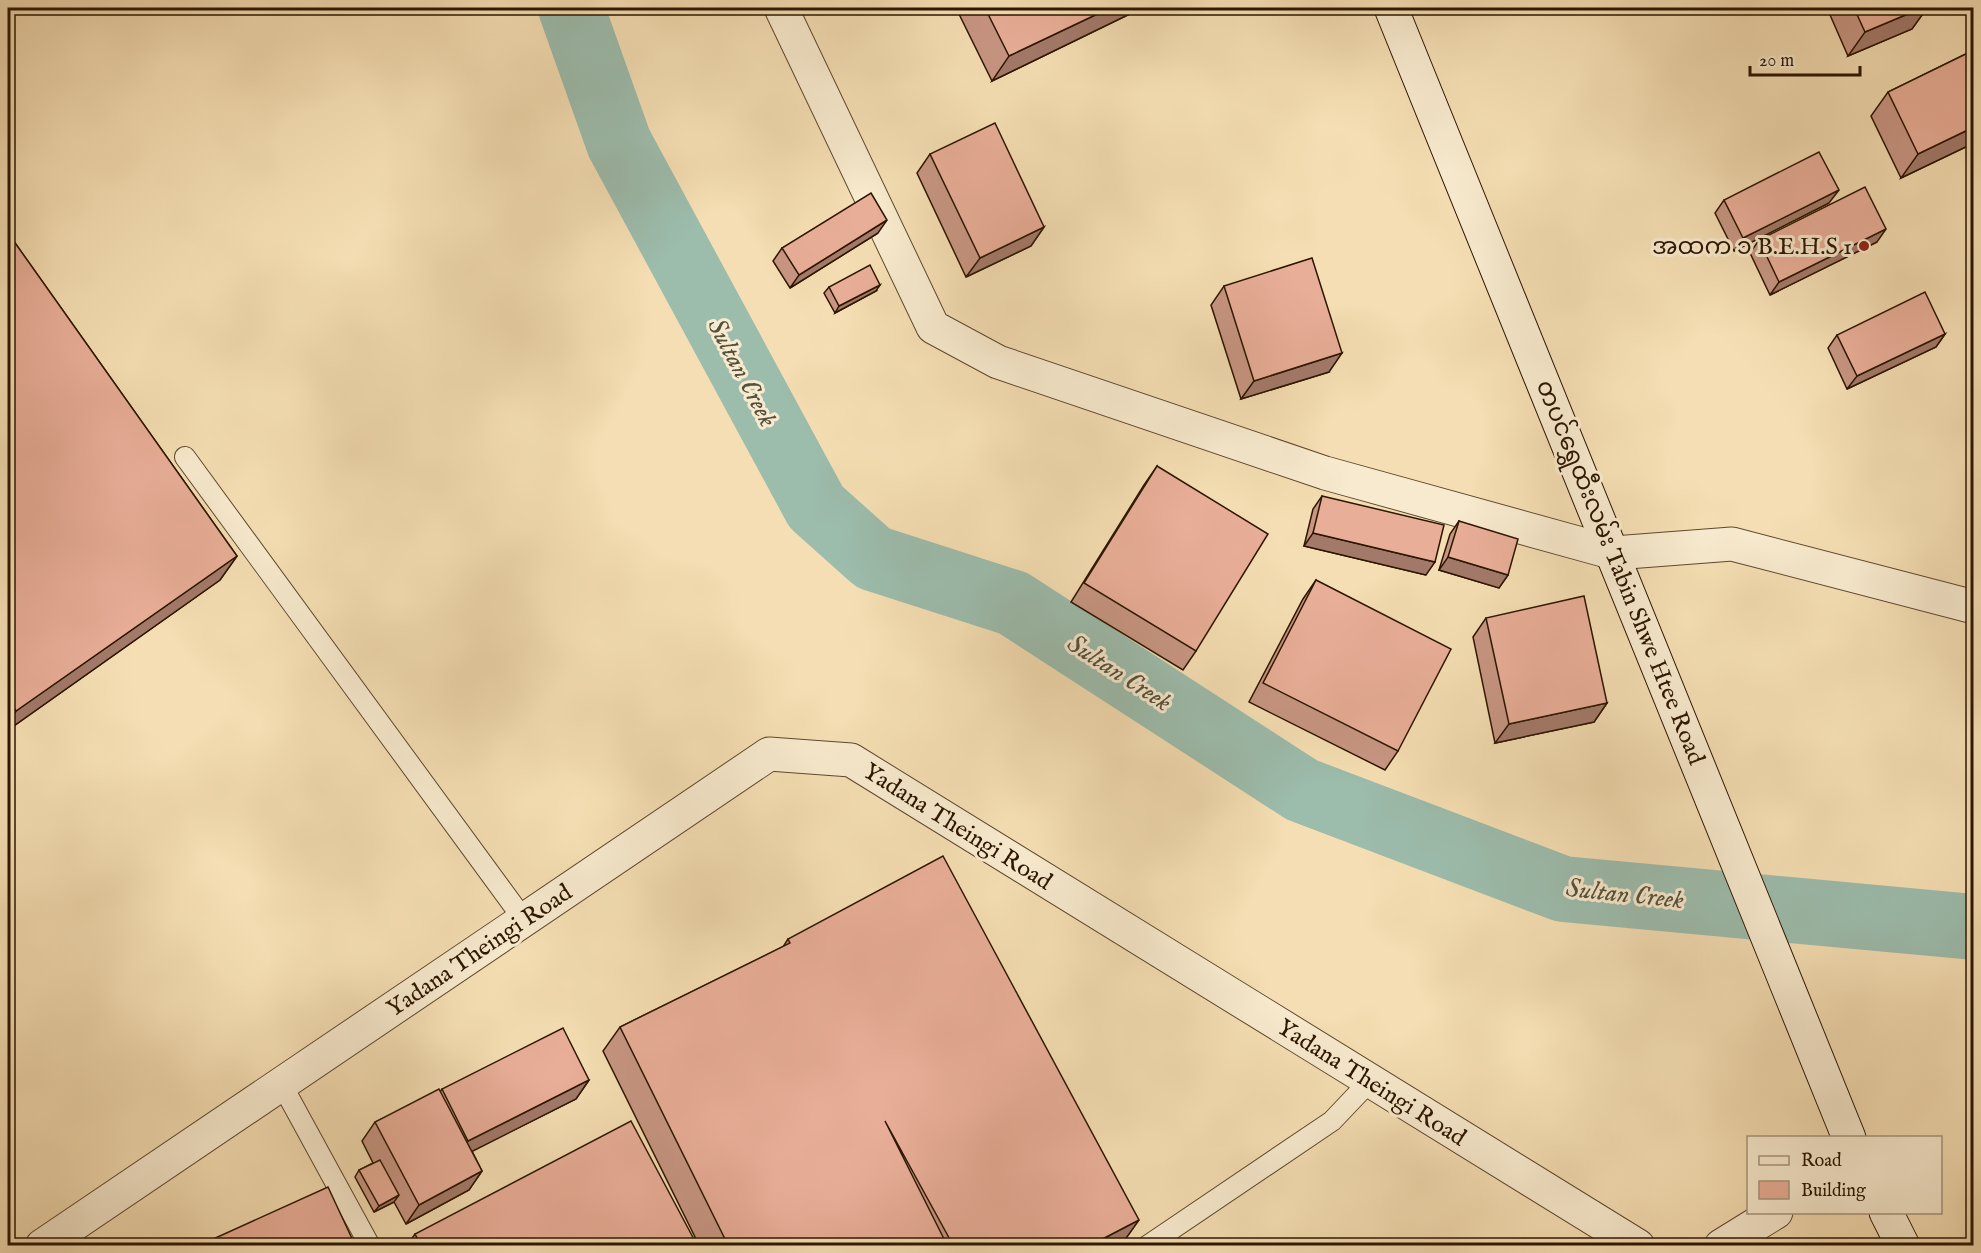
<svg xmlns="http://www.w3.org/2000/svg" width="1981" height="1253" font-family="'IM FELL English','Noto Sans Myanmar',serif">
	<style>
		.lines { fill: none; stroke-linecap: round; stroke-linejoin: round }
		.river { stroke: #9cbcac; stroke-width: 66 }
		.lane-casing { stroke: #5e482d; stroke-width: 22 }
		.street-casing { stroke: #5e482d; stroke-width: 35 }
		.secondary-casing { stroke: #2c1600; stroke-width: 35 }
		.lane { stroke: #f8eace; stroke-width: 20 }
		.street { stroke: #f8eace; stroke-width: 33 }
		.secondary { stroke: #f8eace; stroke-width: 33 }
		.wall { fill: #c89683; stroke: #2c1600; stroke-width: 1.5 }
		.shaded-wall { fill: #a37a6a; stroke: #2c1600; stroke-width: 1.5 }
		.building { fill: #e9ae98; stroke: #2c1600; stroke-width: 1.5 }
		.poi-dot { fill: #8f2418; stroke: #f8eace; stroke-width: 2 }
		.labels { text-anchor: middle; stroke-width: 6; stroke-linejoin: round; paint-order: stroke }
		.poi-label { font-size: 24px; fill: #2c1600; stroke: #f8eace; text-anchor: end }
		.street-label { font-size: 24px; fill: #2c1600; stroke: #f8eace }
		.water-label { font-size: 26px; font-style: italic; fill: #53503c; stroke: #f8eace }
	</style>
	<rect width="100%" height="100%" fill="#f5deb3"/>
	<filter id="stains"><feTurbulence type="fractalNoise" baseFrequency=".00333" numOctaves="4"/><feColorMatrix values="0 0 0 0 .2 0 0 0 0 .09 0 0 0 0 .02 0 0 0 .5 -.17"/></filter>
	<radialGradient id="worn" r=".72"><stop offset=".6" stop-color="#630" stop-opacity="0"/><stop offset="1" stop-color="#630" stop-opacity=".3"/></radialGradient>
	<g class="lines">
		<!-- river -->
		<path class="river" d="M 571,8 L 619,143 L 816,507 L 873,558 L 1013,603 L 1302,790 L 1563,889 L 1974,927"/>
		<defs>
			<path id="lane" d="M 185,457 L 524,920
				M 281,1083 L 370,1246
				M 1147,1246 L 1332,1121 L 1370,1081"/>
			<path id="street" d="M 781,8 L 933,327 L 998,362 L 1325,473 L 1614,553 L 1732,544 L 1974,607
				M 42,1246 L 769,754 L 851,760 L 1638,1246
				M 1721,1246 L 1776,1212"/>
			<path id="secondary" d="M 1391,8 L 1849,1138
				M 1886,1212 L 1903,1246"/>
		</defs>
		<!-- lane casing -->
		<use href="#lane" class="lane-casing"/>
		<!-- street casing -->
		<use href="#street" class="street-casing"/>
		<!-- secondary casing -->
		<use href="#secondary" class="secondary-casing"/>
		<!-- lane -->
		<use href="#lane" class="lane"/>
		<!-- street -->
		<use href="#street" class="street"/>
		<!-- secondary -->
		<use href="#secondary" class="secondary"/>
	</g>
	<!-- wall -->
	<path class="wall" d="M 956,8 L 1142,8 L 992,81 Z
		M 1827,8 L 1927,8 L 1912,29 L 1848,56 Z
		M 1974,50 L 1974,143 L 1901,178 L 1871,116 L 1888,92 Z
		M 930,154 L 1044,227 L 1031,246 L 966,277 L 917,173 Z
		M 1724,200 L 1829,203 L 1734,251 L 1715,213 Z
		M 8,233 L 237,556 L 220,580 L 8,730 Z
		M 878,233 L 790,288 L 773,261 L 782,248 Z
		M 1759,240 L 1877,242 L 1770,295 L 1750,253 Z
		M 1224,286 L 1329,372 L 1241,399 L 1211,305 Z
		M 829,287 L 876,291 L 835,313 L 824,293 Z
		M 1945,334 L 1936,347 L 1847,389 L 1828,348 L 1837,335 Z
		M 1157,466 L 1196,651 L 1183,670 L 1071,602 L 1144,485 Z
		M 1322,496 L 1426,575 L 1304,546 L 1313,509 Z
		M 1459,521 L 1508,575 L 1499,588 L 1439,570 L 1450,534 Z
		M 1316,580 L 1398,751 L 1385,770 L 1249,702 L 1303,599 Z
		M 1486,618 L 1607,703 L 1594,722 L 1495,743 L 1473,637 Z
		M 788,939 L 1122,1244 L 1119,1245 L 699,1245 L 603,1051 L 620,1027 L 783,947 Z
		M 589,1080 L 576,1099 L 472,1151 L 482,1171 L 469,1190 L 406,1224 L 394,1202 L 374,1212 L 355,1177 L 359,1170 L 373,1163 L 362,1141 L 375,1122 L 440,1092 L 442,1089 Z
		M 415,1234 L 697,1245 L 407,1245 Z"/>
	<!-- shaded-wall -->
	<path class="shaded-wall" d="M 1110,8 L 1142,8 L 992,81 L 1009,56 Z
		M 1922,8 L 1927,8 L 1912,29 L 1848,56 L 1865,32 Z
		M 1974,127 L 1974,143 L 1901,178 L 1918,154 Z
		M 1839,190 L 1829,203 L 1734,251 L 1743,238 Z
		M 887,220 L 878,233 L 790,288 L 799,275 Z
		M 1044,227 L 1031,246 L 966,277 L 980,258 Z
		M 1886,229 L 1877,242 L 1770,295 L 1779,282 Z
		M 880,285 L 876,291 L 835,313 L 839,306 Z
		M 1945,334 L 1936,347 L 1847,389 L 1857,376 Z
		M 1342,353 L 1329,372 L 1241,399 L 1254,381 Z
		M 1313,533 L 1435,562 L 1426,575 L 1304,546 Z
		M 237,556 L 220,580 L 8,730 L 8,724 L 16,711 Z
		M 1448,557 L 1508,575 L 1499,588 L 1439,570 Z
		M 1607,703 L 1594,722 L 1495,743 L 1509,724 Z
		M 589,1080 L 576,1099 L 455,1160 L 468,1141 Z
		M 482,1171 L 469,1190 L 406,1224 L 419,1205 Z
		M 399,1195 L 394,1202 L 374,1212 L 379,1206 Z
		M 1139,1220 L 1122,1244 L 1119,1245 L 1091,1245 Z"/>
	<!-- building -->
	<path class="building" d="M 985,8 L 1110,8 L 1009,56 Z
		M 1854,8 L 1922,8 L 1865,32 Z
		M 1974,50 L 1974,127 L 1918,154 L 1888,92 Z
		M 995,123 L 1044,227 L 980,258 L 930,154 Z
		M 1819,152 L 1839,190 L 1743,238 L 1724,200 Z
		M 1865,187 L 1886,229 L 1779,282 L 1759,240 Z
		M 871,193 L 887,220 L 799,275 L 782,248 Z
		M 8,233 L 237,556 L 16,711 L 8,699 Z
		M 1312,258 L 1342,353 L 1254,381 L 1224,286 Z
		M 870,265 L 880,285 L 839,306 L 829,287 Z
		M 1925,292 L 1945,334 L 1857,376 L 1837,335 Z
		M 1157,466 L 1268,534 L 1196,651 L 1084,583 Z
		M 1322,496 L 1444,525 L 1435,562 L 1313,533 Z
		M 1459,521 L 1518,539 L 1508,575 L 1448,557 Z
		M 1316,580 L 1451,649 L 1398,751 L 1263,683 Z
		M 1584,596 L 1607,703 L 1509,724 L 1486,618 Z
		M 943,856 L 1139,1220 L 1091,1245 L 953,1245 L 885,1121 L 947,1245 L 728,1245 L 620,1027 L 790,943 L 788,939 Z
		M 563,1028 L 589,1080 L 468,1141 L 442,1089 Z
		M 439,1089 L 482,1171 L 419,1205 L 375,1122 Z
		M 631,1121 L 697,1245 L 421,1245 L 415,1234 Z
		M 380,1160 L 399,1195 L 379,1206 L 359,1170 Z
		M 328,1187 L 355,1245 L 200,1245 Z"/>
	<!-- markers -->
	<circle class="poi-dot" cx="1864" cy="246" r="6"/>
	<g class="labels">
		<!-- poi labels -->
		<g class="poi-label">
			<text x="1852" y="254">အထက ၁ B.E.H.S 1</text>
		</g>
		<!-- street labels -->
		<g class="street-label">
			<text transform="translate(1621 572) rotate(68)" y="8">တပင်ရွှေထီးလမ်း Tabin Shwe Htee Road</text>
			<text transform="translate(958 826) rotate(32)" y="8">Yadana Theingi Road</text>
			<text transform="translate(479 950) rotate(-34)" y="8">Yadana Theingi Road</text>
			<text transform="translate(1372 1082) rotate(32)" y="8">Yadana Theingi Road</text>
		</g>
		<!-- water labels -->
		<g class="water-label">
			<text transform="translate(743 372) rotate(62)" y="9">Sultan Creek</text>
			<text transform="translate(1120 672) rotate(33)" y="9">Sultan Creek</text>
			<text transform="translate(1625 893) rotate(6)" y="9">Sultan Creek</text>
		</g>
	</g>
	<!-- margin -->
	<rect width="1981" height="1253" fill="none" stroke="#f5deb3" stroke-width="30"/>
	<rect x="9" y="9" width="1963" height="1235" fill="none" stroke="#2c1600" stroke-width="3"/>
	<rect x="15" y="15" width="1951" height="1223" fill="none" stroke="#2c1600" stroke-width="1.5"/>
	<!-- legend -->
	<rect x="1747" y="1136" width="195" height="78" fill="#f8eace" stroke="#a6957c" stroke-width="1.5"/>
	<rect x="1759" y="1156" width="30" height="9" fill="#f8eace" stroke="#a6957c" stroke-width="1.5"/>
	<text x="1801" y="1166" font-size="18" fill="#2c1600">Road</text>
	<rect x="1759" y="1181" width="30" height="18" fill="#e9ae98" stroke="#a6957c" stroke-width="1.5"/>
	<text x="1801" y="1196" font-size="18" fill="#2c1600">Building</text>
	<!-- scale -->
	<path d="M1750 66v9h110v-9" fill="none" stroke="#2c1600" stroke-width="3"/>
	<text x="1759" y="66" font-size="18" fill="#2c1600" stroke="#f8eace" stroke-width="4.5" paint-order="stroke">20 m</text>
	<rect width="100%" height="100%" filter="url(#stains)"/>
	<rect width="100%" height="100%" fill="url(#worn)"/>
</svg>
